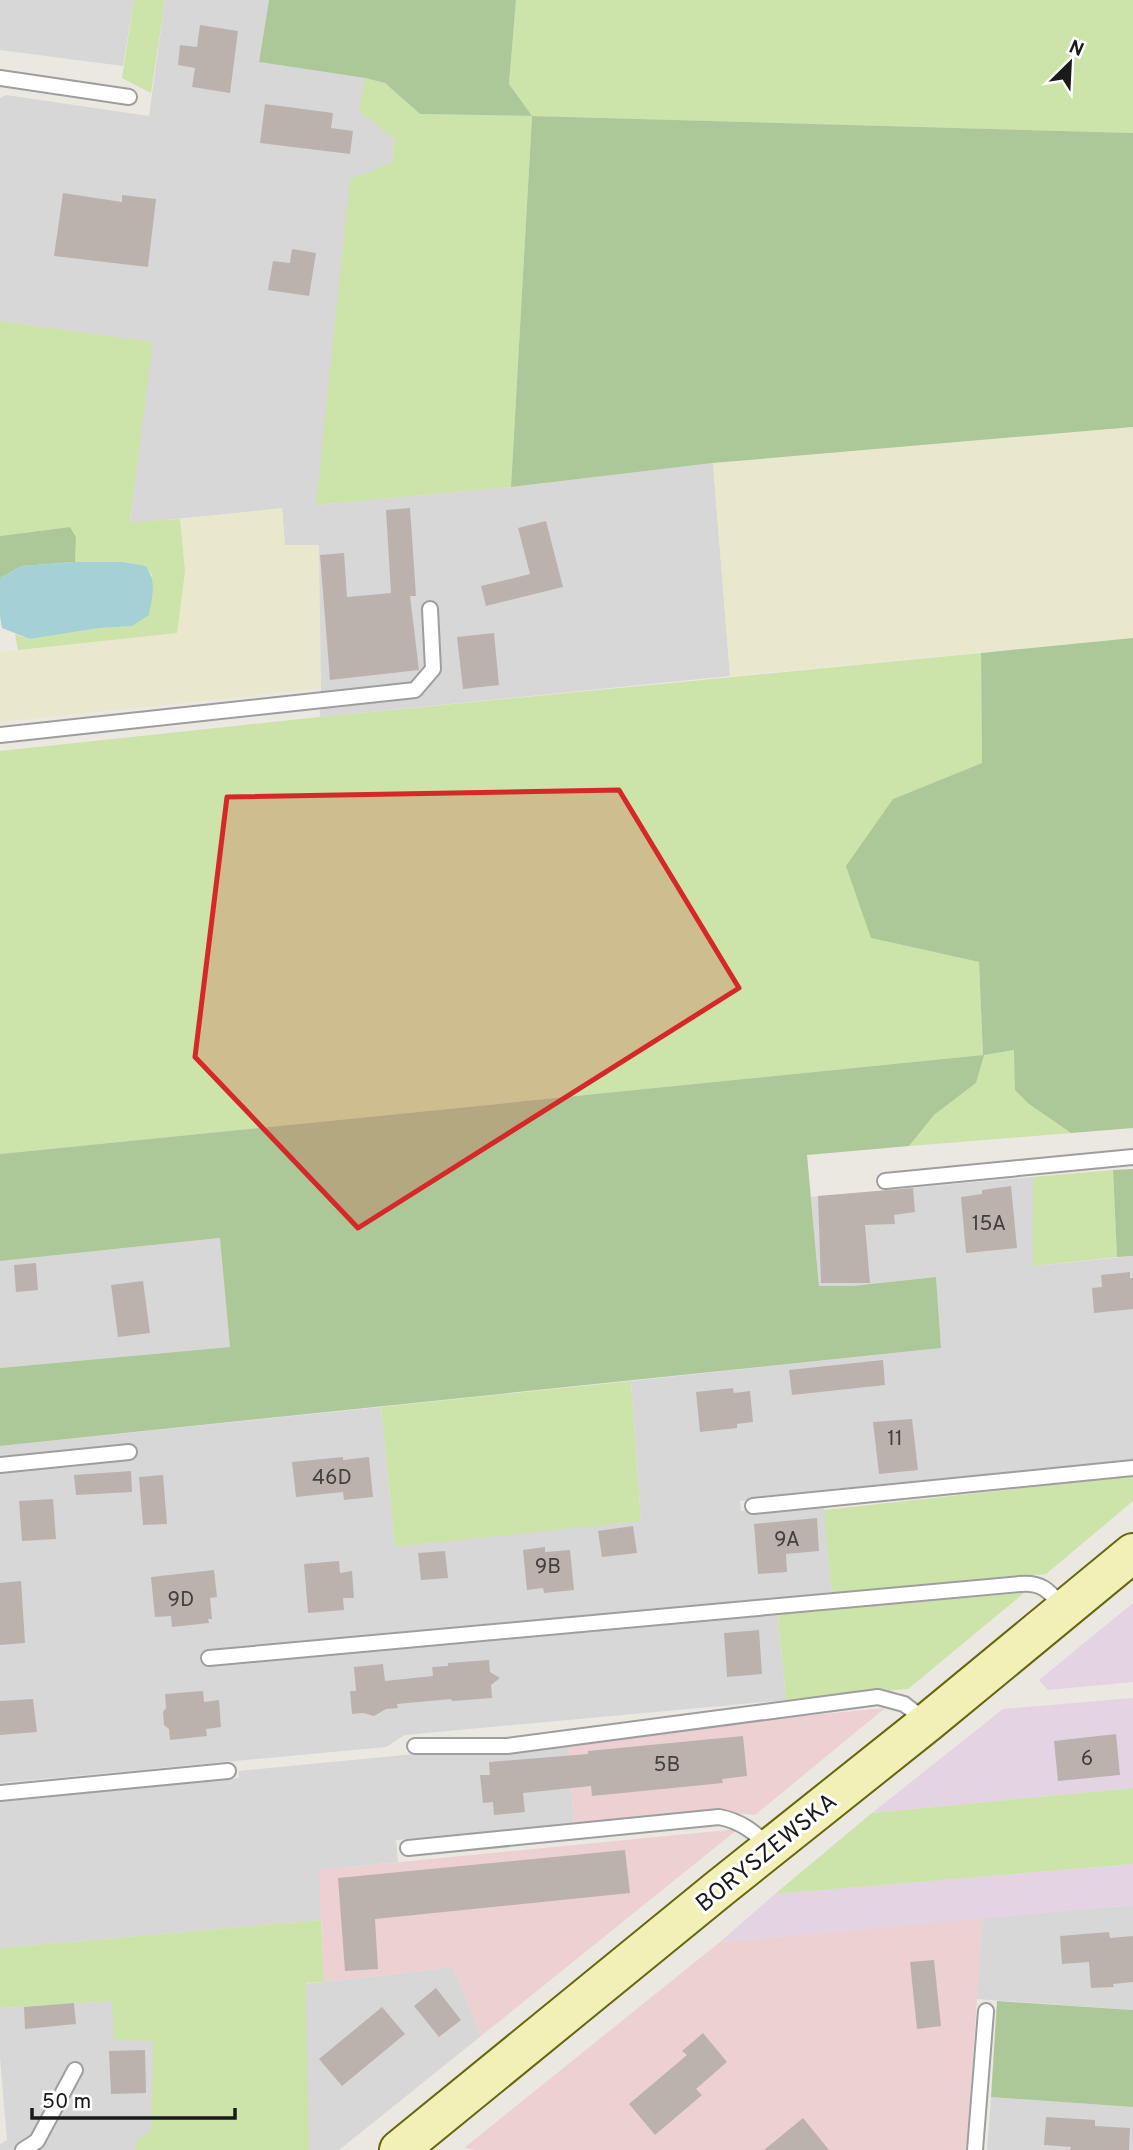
<svg xmlns="http://www.w3.org/2000/svg" width="1133" height="2150" font-family="Overpass,sans-serif">
	<style>
		.residential { fill: #d8d7d8 }
		.commercial { fill: #ecd0d2 }
		.industrial { fill: #e4d3e3 }
		.farmland { fill: #e9e8cd }
		.grass { fill: #cce3a9 }
		.forest { fill: #acc898 }
		.water { fill: #a4d0d6 }
		.building { fill: #bbb2ae }
		.lines { fill: none; stroke-linecap: round; stroke-linejoin: round }
		.service-casing { stroke: #9e9e9e; stroke-width: 18 }
		.secondary-casing { stroke: #66660d; stroke-width: 42 }
		.service { stroke: #fff; stroke-width: 14 }
		.secondary { stroke: #f3f0b7; stroke-width: 38 }
		.marked { fill: #d62828; fill-opacity: 0.2; stroke: #d62828; stroke-width: 5; stroke-linejoin: round }
		.labels { text-anchor: middle; stroke-width: 6; stroke-linejoin: round; paint-order: stroke }
		.number-label { font-size: 21px; fill: #42403f }
		.street-label { font-size: 24px; fill: #1a1a1a; stroke: #fff }
	</style>
	<rect width="100%" height="100%" fill="#ebe7e1"/>
	<!-- residential -->
	<path class="residential" d="M 0,0 L 134,0 L 123,66 L 0,50 Z
		M 165,0 L 269,0 L 259,62 L 365,78 L 360,111 L 395,138 L 392,163 L 316,505 L 511,487 L 713,463 L 730,676 L 320,717 L 321,688 L 285,545 L 282,509 L 130,523 L 152,342 L 0,321 L 0,98 L 6,95 L 149,116 Z
		M 1033,1177 L 1034,1266 L 1133,1256 L 1133,1461 L 740,1501 L 741,1511 L 824,1505 L 832,1594 L 203,1651 L 204,1664 L 778,1614 L 786,1700 L 405,1735 L 386,1747 L 0,1783 L 0,1446 L 381,1407 L 395,1547 L 641,1520 L 631,1381 L 941,1348 L 936,1277 L 852,1286 L 819,1286 L 811,1197 Z
		M 221,1238 L 230,1347 L 0,1368 L 0,1261 Z
		M 568,1739 L 574,1824 L 396,1840 L 398,1862 L 320,1870 L 321,1920 L 0,1948 L 0,1802 L 239,1778 L 239,1771 Z
		M 1133,1905 L 1133,2010 L 976,1999 L 983,1918 Z
		M 453,1967 L 481,2036 L 339,2150 L 0,2150 L 0,2144 L 7,2140 L 0,2058 L 0,2008 L 113,2001 L 324,1982 Z
		M 991,2097 L 1133,2107 L 1133,2150 L 987,2150 Z"/>
	<!-- commercial -->
	<path class="commercial" d="M 885,1708 L 755,1815 L 716,1811 L 574,1824 L 568,1739 Z
		M 738,1829 L 481,2036 L 453,1967 L 324,1982 L 319,1870 Z
		M 983,1918 L 966,2150 L 476,2150 L 464,2148 L 720,1942 Z"/>
	<!-- industrial -->
	<path class="industrial" d="M 1133,1603 L 1133,1682 L 1048,1690 L 1039,1680 Z
		M 1133,1698 L 1133,1788 L 872,1813 L 1003,1709 Z
		M 1133,1864 L 1133,1905 L 720,1942 L 775,1894 Z"/>
	<!-- farmland -->
	<path class="farmland" d="M 1133,427 L 1133,638 L 730,676 L 713,463 Z
		M 282,508 L 285,545 L 319,545 L 321,688 L 0,722 L 0,652 L 177,632 L 185,571 L 180,519 Z"/>
	<!-- grass -->
	<path class="grass" d="M 134,0 L 165,0 L 151,93 L 122,78 Z
		M 516,0 L 1133,0 L 1133,133 L 532,116 L 511,487 L 316,505 L 350,179 L 392,163 L 395,139 L 359,111 L 365,78 L 385,83 L 420,114 L 531,116 L 509,84 Z
		M 0,321 L 153,342 L 130,522 L 180,519 L 185,571 L 177,633 L 18,650 L 15,634 L 30,639 L 99,628 L 132,626 L 152,575 L 146,566 L 123,562 L 75,562 L 76,537 L 70,527 L 0,536 Z
		M 981,653 L 982,763 L 893,799 L 871,938 L 979,962 L 983,1055 L 1014,1050 L 1029,1104 L 1071,1133 L 909,1146 L 934,1115 L 976,1083 L 983,1055 L 0,1154 L 0,751 L 320,717 Z
		M 1113,1170 L 1117,1257 L 1033,1266 L 1033,1177 Z
		M 631,1381 L 641,1521 L 395,1547 L 381,1407 Z
		M 1133,1476 L 1133,1501 L 1046,1574 L 832,1594 L 824,1510 Z
		M 1024,1593 L 908,1689 L 786,1700 L 778,1614 Z
		M 1133,1788 L 1133,1864 L 775,1894 L 872,1813 Z
		M 321,1920 L 324,1982 L 306,1983 L 309,2150 L 135,2150 L 136,2143 L 151,2129 L 153,2041 L 114,2040 L 112,2001 L 0,2008 L 0,1948 Z"/>
	<!-- forest -->
	<path class="forest" d="M 269,0 L 516,0 L 509,84 L 532,116 L 1133,133 L 1133,427 L 713,463 L 511,487 L 532,116 L 420,114 L 385,83 L 365,78 L 259,62 Z
		M 70,527 L 76,537 L 75,562 L 22,566 L 0,578 L 0,536 Z
		M 1133,638 L 1133,1128 L 1071,1133 L 1029,1104 L 1015,1090 L 1014,1050 L 984,1055 L 976,1083 L 934,1115 L 909,1146 L 807,1155 L 819,1286 L 852,1286 L 936,1277 L 941,1348 L 0,1446 L 0,1368 L 230,1347 L 220,1238 L 0,1261 L 0,1154 L 983,1055 L 979,962 L 871,938 L 846,866 L 893,799 L 982,763 L 981,653 Z
		M 1133,1169 L 1133,1256 L 1117,1257 L 1113,1170 Z
		M 997,2001 L 1133,2010 L 1133,2107 L 991,2097 Z"/>
	<!-- water -->
	<path class="water" d="M 75,562 L 123,562 L 146,566 C 157,582 152,597 149,615 L 132,626 L 99,628 L 30,639 L 2,628 L 0,616 L 0,578 L 22,566 Z"/>
	<!-- building -->
	<path class="building" d="M 200,25 L 238,31 L 230,93 L 192,87 L 195,68 L 178,65 L 180,45 L 197,47 Z
		M 265,104 L 333,113 L 331,128 L 353,131 L 350,154 L 260,143 Z
		M 63,193 L 122,202 L 122,195 L 156,199 L 148,267 L 54,256 Z
		M 292,249 L 316,253 L 309,296 L 268,290 L 273,261 L 290,263 Z
		M 410,508 L 416,596 L 410,596 L 419,670 L 330,680 L 320,555 L 344,553 L 347,597 L 391,593 L 386,510 Z
		M 546,521 L 563,587 L 486,606 L 481,586 L 530,574 L 518,528 Z
		M 494,633 L 499,685 L 463,689 L 457,637 Z
		M 1011,1186 L 1017,1248 L 966,1253 L 961,1197 L 982,1194 L 982,1190 Z
		M 913,1188 L 915,1212 L 894,1215 L 895,1224 L 865,1225 L 870,1283 L 821,1283 L 818,1196 Z
		M 36,1263 L 38,1290 L 16,1292 L 14,1265 Z
		M 1130,1272 L 1130,1278 L 1133,1278 L 1133,1309 L 1094,1313 L 1092,1288 L 1102,1287 L 1101,1275 Z
		M 143,1281 L 150,1333 L 118,1337 L 111,1285 Z
		M 883,1360 L 885,1385 L 792,1395 L 789,1370 Z
		M 733,1388 L 734,1393 L 750,1391 L 753,1422 L 737,1424 L 737,1428 L 700,1432 L 696,1392 Z
		M 912,1419 L 918,1470 L 879,1474 L 873,1422 Z
		M 343,1457 L 343,1460 L 369,1457 L 373,1497 L 344,1500 L 343,1492 L 296,1497 L 292,1462 Z
		M 131,1471 L 132,1492 L 76,1495 L 74,1475 Z
		M 163,1475 L 167,1524 L 143,1525 L 139,1477 Z
		M 53,1499 L 56,1539 L 22,1541 L 19,1501 Z
		M 817,1518 L 819,1551 L 786,1554 L 787,1572 L 758,1574 L 754,1524 Z
		M 633,1526 L 637,1553 L 602,1557 L 598,1531 Z
		M 545,1547 L 545,1552 L 570,1550 L 574,1590 L 544,1593 L 543,1588 L 527,1590 L 523,1550 Z
		M 445,1551 L 448,1578 L 421,1580 L 418,1553 Z
		M 339,1561 L 340,1573 L 352,1571 L 354,1598 L 343,1598 L 344,1610 L 308,1613 L 304,1564 Z
		M 214,1570 L 217,1597 L 210,1598 L 212,1619 L 208,1619 L 209,1623 L 172,1627 L 171,1616 L 155,1617 L 151,1577 Z
		M 21,1581 L 25,1643 L 0,1645 L 0,1583 Z
		M 759,1630 L 762,1674 L 727,1677 L 724,1633 Z
		M 489,1660 L 490,1672 L 500,1678 L 491,1685 L 492,1698 L 452,1701 L 451,1699 L 397,1704 L 398,1708 L 386,1709 L 374,1716 L 363,1713 L 352,1714 L 350,1691 L 356,1691 L 354,1667 L 383,1664 L 385,1681 L 433,1676 L 432,1667 L 448,1666 L 448,1663 Z
		M 203,1691 L 204,1702 L 219,1700 L 221,1727 L 206,1729 L 207,1736 L 170,1740 L 169,1729 L 164,1725 L 163,1712 L 166,1708 L 165,1694 Z
		M 33,1699 L 37,1732 L 0,1735 L 0,1701 Z
		M 1116,1734 L 1120,1775 L 1058,1781 L 1054,1741 Z
		M 743,1736 L 747,1776 L 722,1779 L 723,1783 L 592,1796 L 591,1786 L 523,1793 L 525,1812 L 494,1815 L 493,1802 L 483,1803 L 480,1775 L 490,1775 L 489,1762 L 588,1754 L 588,1751 Z
		M 625,1850 L 630,1893 L 375,1919 L 378,1969 L 345,1971 L 338,1878 Z
		M 1109,1932 L 1110,1938 L 1133,1936 L 1133,1982 L 1113,1984 L 1114,1987 L 1091,1988 L 1089,1962 L 1062,1964 L 1060,1936 Z
		M 934,1960 L 941,2026 L 917,2029 L 910,1962 Z
		M 436,1988 L 461,2020 L 439,2037 L 414,2006 Z
		M 74,2003 L 76,2024 L 25,2029 L 24,2007 Z
		M 382,2007 L 405,2034 L 342,2086 L 319,2059 Z
		M 703,2033 L 727,2062 L 696,2089 L 702,2095 L 655,2135 L 629,2104 L 687,2055 L 682,2051 Z
		M 145,2050 L 146,2093 L 111,2094 L 109,2051 Z
		M 1046,2117 L 1095,2120 L 1095,2126 L 1130,2128 L 1129,2150 L 1070,2150 L 1071,2147 L 1044,2145 Z
		M 803,2118 L 829,2150 L 764,2150 Z"/>
	<g class="lines">
		<defs>
			<path id="service" d="M 0,78 L 129,97
				M 0,735 L 415,690 L 433,669 L 430,609
				M 885,1181 L 1133,1157
				M 0,1465 L 129,1452
				M 753,1506 L 1133,1468
				M 209,1658 L 1020,1584 C 1042,1582 1049,1591 1063,1607
				M 415,1746 L 507,1746 L 878,1697 L 904,1704 L 925,1720
				M 0,1793 L 228,1771
				M 408,1848 L 719,1817 C 741,1821 754,1832 770,1847
				M 23,2150 L 37,2141 L 75,2070
				M 975,2150 L 986,2011"/>
			<path id="secondary" d="M 399,2150 L 720,1888 L 928,1722 L 1133,1553"/>
		</defs>
		<!-- service casing -->
		<use href="#service" class="service-casing"/>
		<!-- secondary casing -->
		<use href="#secondary" class="secondary-casing"/>
		<!-- service -->
		<use href="#service" class="service"/>
		<!-- secondary -->
		<use href="#secondary" class="secondary"/>
	</g>
	<!-- marked area -->
	<path class="marked" d="M 619,790 L 739,988 L 358,1228 L 195,1057 L 227,797 Z"/>
	<g class="labels">
		<!-- number labels -->
		<g class="number-label">
			<text x="989" y="1230">15A</text>
			<text x="895" y="1445">11</text>
			<text x="332" y="1484">46D</text>
			<text x="787" y="1546">9A</text>
			<text x="548" y="1573">9B</text>
			<text x="181" y="1606">9D</text>
			<text x="1087" y="1765">6</text>
			<text x="667" y="1771">5B</text>
		</g>
		<!-- street labels -->
		<g class="street-label">
			<text transform="translate(766 1852) rotate(-39)" y="8">BORYSZEWSKA</text>
		</g>
	</g>
	<!-- north arrow -->
	<g transform="translate(1070 63) rotate(24)" stroke="#ffffff" stroke-width="5" paint-order="stroke">
	<path d="M0-5L12 26L0 18L-12 26Z" fill="#1a1a1a"/>
	<text y="-10" font-size="19" font-weight="bold" text-anchor="middle" fill="#1a1a1a">N</text>
	</g>
	<!-- scale -->
	<path d="M32 2108v10h203v-10" fill="none" stroke="#1a1a1a" stroke-width="3.5"/>
	<text x="42" y="2108" font-size="21" fill="#1a1a1a" stroke="#ffffff" stroke-width="5" paint-order="stroke">50 m</text>
</svg>
